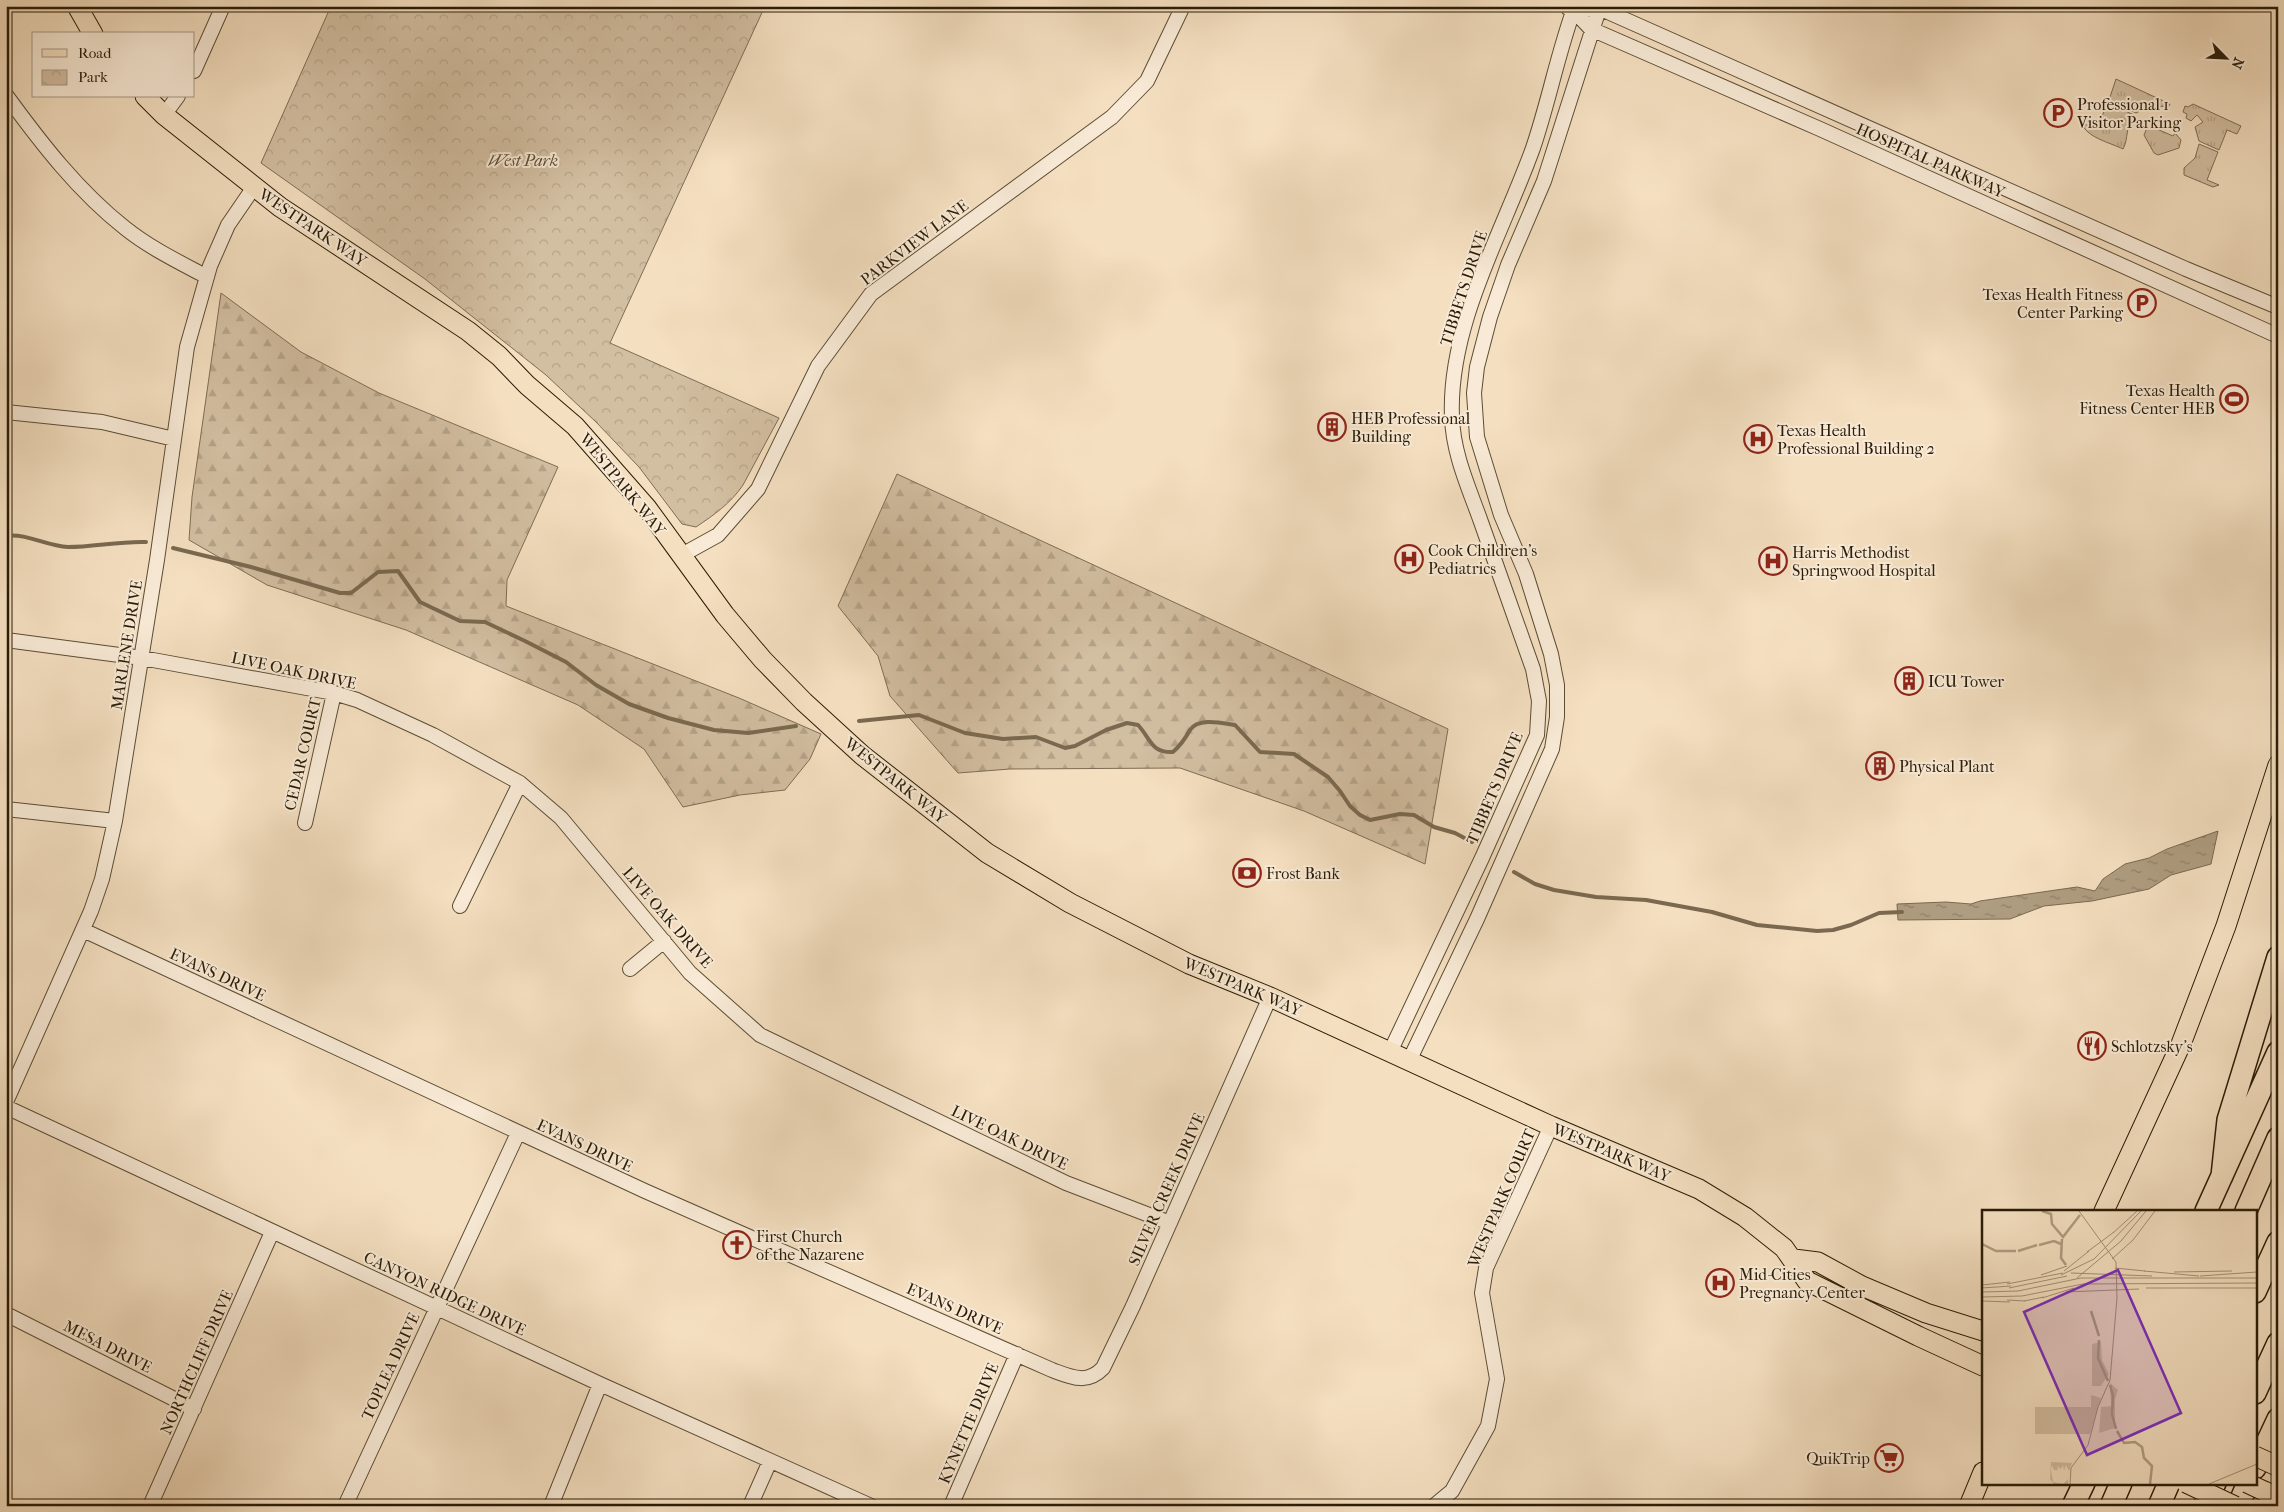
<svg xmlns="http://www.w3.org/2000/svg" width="2284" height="1512" font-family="'IM FELL French Canon',serif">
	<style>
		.grass { fill: url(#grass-tufts); stroke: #7e6d54 }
		.forest { fill: url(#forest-firs); stroke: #7e6d54 }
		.park { fill: url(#park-crowns); stroke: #7e6d54 }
		.water { fill: url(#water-ripples); stroke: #7a6950 }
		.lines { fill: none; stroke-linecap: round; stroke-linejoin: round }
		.stream { stroke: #7a6950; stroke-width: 4 }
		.minor-casing { stroke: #5c4d35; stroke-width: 16 }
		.major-casing { stroke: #2a1c07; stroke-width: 21 }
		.highway-casing { stroke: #2a1c07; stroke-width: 24 }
		.minor { stroke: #f8ead6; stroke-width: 14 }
		.major { stroke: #f4dfc0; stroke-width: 19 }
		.highway { stroke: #f4dfc0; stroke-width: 21 }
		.major-bridge-casing { stroke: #2a1c07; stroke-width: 21; stroke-linecap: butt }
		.major-bridge { stroke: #f4dfc0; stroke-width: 19 }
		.labels { text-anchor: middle; stroke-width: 4; stroke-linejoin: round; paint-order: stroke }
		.poi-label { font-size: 16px; fill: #2a1c07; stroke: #f8ead6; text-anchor: start }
		.park-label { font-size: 16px; font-style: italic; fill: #5c4d35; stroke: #f8ead6 }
		.street-label { font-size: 16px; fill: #2a1c07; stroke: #f8ead6 }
		.inset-river { fill: none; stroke: #af9d81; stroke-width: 2.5 }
		.inset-road { fill: none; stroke: #a39176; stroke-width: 1 }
		.view { fill: #7b2cbf; fill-opacity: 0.15; stroke: #7b2cbf; stroke-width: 2.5 }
		.inset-edge { fill: none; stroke: #2a1c07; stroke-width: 2.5 }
	</style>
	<defs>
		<pattern id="grass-tufts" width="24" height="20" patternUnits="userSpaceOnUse" patternTransform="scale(1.25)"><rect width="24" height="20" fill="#d2bea1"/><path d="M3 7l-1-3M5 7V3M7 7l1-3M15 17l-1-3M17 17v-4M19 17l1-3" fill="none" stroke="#b4a389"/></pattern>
		<pattern id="forest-firs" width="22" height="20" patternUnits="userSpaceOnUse" patternTransform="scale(1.25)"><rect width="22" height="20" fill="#d2bea1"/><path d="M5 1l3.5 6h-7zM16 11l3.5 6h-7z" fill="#b4a389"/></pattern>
		<pattern id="park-crowns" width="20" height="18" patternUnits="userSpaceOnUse" patternTransform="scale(1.25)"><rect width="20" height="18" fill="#d2bea1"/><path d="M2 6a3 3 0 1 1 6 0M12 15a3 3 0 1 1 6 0" fill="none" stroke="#b4a389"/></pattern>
		<pattern id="water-ripples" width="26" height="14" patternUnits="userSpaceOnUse" patternTransform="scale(1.25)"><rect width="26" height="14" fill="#af9d81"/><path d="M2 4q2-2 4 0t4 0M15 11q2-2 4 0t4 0" fill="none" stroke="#8f7f68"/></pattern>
	</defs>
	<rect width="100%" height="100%" fill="#f4dfc0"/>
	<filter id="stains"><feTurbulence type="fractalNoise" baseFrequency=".004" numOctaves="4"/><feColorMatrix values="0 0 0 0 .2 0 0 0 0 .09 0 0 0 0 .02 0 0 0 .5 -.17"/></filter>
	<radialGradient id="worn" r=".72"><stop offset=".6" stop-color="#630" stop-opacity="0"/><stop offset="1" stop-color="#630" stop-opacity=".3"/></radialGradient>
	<!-- grass -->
	<path class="grass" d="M 2116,79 L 2170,104 L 2169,106 L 2148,107 L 2136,113 L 2109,100 Z
		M 2108,103 L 2134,115 C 2125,126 2129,138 2123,149 C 2111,143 2085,137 2082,123 L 2096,129 Z
		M 2193,104 L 2241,126 L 2237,134 L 2227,130 L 2219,150 L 2199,141 L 2195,127 L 2203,122 L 2197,115 L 2191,121 L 2186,118 L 2187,114 L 2183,112 L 2185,106 L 2188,107 Z
		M 2152,125 L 2160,126 L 2159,130 L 2173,136 L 2175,133 L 2181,140 L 2179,148 L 2158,155 L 2154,153 L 2144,135 L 2147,128 Z
		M 2199,144 L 2218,152 L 2207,180 L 2219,185 L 2213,187 L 2184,175 L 2184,168 L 2195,158 Z"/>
	<!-- forest -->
	<path class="forest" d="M 221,293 L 301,352 L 379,393 L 558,467 L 507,580 L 506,606 L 739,698 L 821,734 L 810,759 L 785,790 L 740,795 L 683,807 L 644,749 L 578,705 L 406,630 L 267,585 L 189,540 L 192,497 Z
		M 897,474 L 1448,729 L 1425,864 L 1304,811 L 1180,768 L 1010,769 L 958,773 L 890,696 L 878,656 L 838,606 Z"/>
	<!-- park -->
	<path class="park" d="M 331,6 L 765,6 L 610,343 L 779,418 L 743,485 C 731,503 714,515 696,527 L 682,524 L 639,467 L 596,422 L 546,375 L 425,279 L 261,163 Z"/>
	<!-- water -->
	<path class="water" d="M 2218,831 L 2211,864 L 2171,875 L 2149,889 L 2092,901 L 2044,906 L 2010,919 L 1898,920 L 1897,904 L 1946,902 L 1971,904 L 1980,901 L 2077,887 L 2095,891 L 2103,879 L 2125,864 L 2149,858 L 2167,849 Z"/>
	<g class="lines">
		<!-- stream -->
		<path class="stream" d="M 6,536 C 27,533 46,546 68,547 C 94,547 119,541 146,542
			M 173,548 L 251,567 L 340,593 L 351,593 L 378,572 L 398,571 L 420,602 L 460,621 L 485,622 L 525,641 L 566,662 L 596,685 L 629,704 L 668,718 L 714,730 L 748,733 L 796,726
			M 859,721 L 919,715 L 965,733 L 1003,739 L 1036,737 L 1065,748 L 1075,746 L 1106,730 L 1127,723 L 1138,725 C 1151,739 1151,753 1173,752 C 1181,745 1185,739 1190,730 C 1198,717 1222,723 1235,725 L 1260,752 L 1294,754 L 1328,777 L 1340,791 L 1350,806 L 1360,815 L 1370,820 L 1400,814 L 1414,815 L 1434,827 L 1455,833 L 1472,842
			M 1514,872 L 1535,884 L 1554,890 L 1596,897 L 1646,900 L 1712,912 L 1757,925 L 1817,931 L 1833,930 L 1851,925 L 1879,913 L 1902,912"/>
		<defs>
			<path id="minor" d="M 1568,8 L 1573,10 L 1591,29 L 1820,129 L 2278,336
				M 1573,10 L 1599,8 L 2186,269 L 2278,307
				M 194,71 L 223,6
				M 6,95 C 41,143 78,191 125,228 C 150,248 179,262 207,277
				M 164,115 L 178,96
				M 6,412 L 102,422 L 174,439
				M 680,556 L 718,535 L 758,489 L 818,366 L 871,294 L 1112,117 L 1147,81 L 1183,6
				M 6,640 L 142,658 L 334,693 L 357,700 L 433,735 L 520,783 L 561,818 L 690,973 L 760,1035 L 1066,1183 L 1170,1223
				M 6,809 L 115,821
				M 305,823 L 334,693
				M 460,906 L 520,783
				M 83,930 L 645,1191 L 1052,1370 C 1071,1377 1087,1385 1103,1368 L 1133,1306 L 1270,997
				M 630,969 L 664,941
				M 1390,1052 L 1482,858 L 1537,735 L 1539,701 L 1533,669 C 1516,620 1498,571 1481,522 C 1469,488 1453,454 1452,417 C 1448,325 1503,232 1533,148 C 1549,101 1558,52 1575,6
				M 1409,1061 L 1477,919 L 1552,749 L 1557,717 L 1557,685 L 1551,654 L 1526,574 L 1501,515 L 1477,437 L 1474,393 L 1477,367 L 1490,317 L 1508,265 L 1544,181 L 1600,6
				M 6,1102 L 91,911 L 102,879 L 115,821 L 157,560 L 187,347 L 210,266 L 228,225 L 254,187
				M 6,1107 L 600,1384 L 871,1506
				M 6,1314 L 194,1409
				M 150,1506 L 272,1232
				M 345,1506 L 518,1133
				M 551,1506 L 600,1384
				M 750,1506 L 770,1461
				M 951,1506 L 1017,1354
				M 1434,1506 L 1452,1491 L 1488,1426 L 1497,1379 L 1482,1293 L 1486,1268 L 1551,1126"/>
			<path id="major" d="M 77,6 L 93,34
				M 145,96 L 164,115 L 280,207 L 468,331 L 499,356 L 527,385 L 575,426 L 647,508 L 725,615 L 763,660 L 804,702 L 862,755 L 987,853 L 1070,903 L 1189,964 L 1270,997 L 1551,1126 L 1699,1189 L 1745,1217 L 1784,1248 L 1807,1281 L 1918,1336 L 1983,1366
				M 2104,1211 L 2181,1044 L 2226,926 L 2278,765
				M 1794,1259 L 1818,1262 L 1862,1286 L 1926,1313 L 1983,1331
				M 2264,1491 L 2278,1497
				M 1969,1506 L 1983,1472"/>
			<path id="highway" d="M 2222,1176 L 2228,1120 L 2278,957
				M 2206,1211 L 2278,1052
				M 2246,1211 L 2278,1138
				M 2255,1292 L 2278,1242
				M 2255,1393 L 2278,1343
				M 2255,1468 L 2278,1419
				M 2073,1506 L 2084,1483
				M 2111,1506 L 2121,1483
				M 2159,1506 L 2169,1483
				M 2204,1506 L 2215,1483
				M 2238,1506 L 2248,1483"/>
		</defs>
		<!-- minor casing -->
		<use href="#minor" class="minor-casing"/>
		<!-- major casing -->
		<use href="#major" class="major-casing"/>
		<!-- highway casing -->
		<use href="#highway" class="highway-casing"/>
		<!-- minor -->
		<use href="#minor" class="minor"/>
		<!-- major -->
		<use href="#major" class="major"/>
		<!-- highway -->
		<use href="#highway" class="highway"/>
		<defs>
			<path id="major-bridge" d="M 2255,1456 L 2277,1466
				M 2186,1483 L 2235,1506
				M 2247,1483 L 2264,1491"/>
		</defs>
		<!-- major-bridge casing -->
		<use href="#major-bridge" class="major-bridge-casing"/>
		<!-- major-bridge -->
		<use href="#major-bridge" class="major-bridge"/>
	</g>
	<!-- icons -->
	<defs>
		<symbol id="parking-ring" viewBox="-11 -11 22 22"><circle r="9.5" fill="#f8ead6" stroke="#8f2418" stroke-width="1.5"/><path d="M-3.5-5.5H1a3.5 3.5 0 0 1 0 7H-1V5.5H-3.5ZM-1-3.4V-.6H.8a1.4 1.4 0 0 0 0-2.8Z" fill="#8f2418"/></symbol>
		<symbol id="stadium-ring" viewBox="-11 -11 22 22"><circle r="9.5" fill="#f8ead6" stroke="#8f2418" stroke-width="1.5"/><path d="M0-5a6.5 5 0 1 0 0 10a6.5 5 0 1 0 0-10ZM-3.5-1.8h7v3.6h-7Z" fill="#8f2418"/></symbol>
		<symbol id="building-ring" viewBox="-11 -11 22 22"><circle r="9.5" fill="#f8ead6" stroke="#8f2418" stroke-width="1.5"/><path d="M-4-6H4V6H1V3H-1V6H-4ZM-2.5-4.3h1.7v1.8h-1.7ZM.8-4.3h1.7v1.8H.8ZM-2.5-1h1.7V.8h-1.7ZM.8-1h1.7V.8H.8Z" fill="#8f2418"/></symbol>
		<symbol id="hospital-ring" viewBox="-11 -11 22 22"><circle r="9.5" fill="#f8ead6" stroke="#8f2418" stroke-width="1.5"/><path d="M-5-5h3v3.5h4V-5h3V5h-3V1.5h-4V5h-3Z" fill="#8f2418"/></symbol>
		<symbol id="bank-ring" viewBox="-11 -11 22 22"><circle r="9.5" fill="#f8ead6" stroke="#8f2418" stroke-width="1.5"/><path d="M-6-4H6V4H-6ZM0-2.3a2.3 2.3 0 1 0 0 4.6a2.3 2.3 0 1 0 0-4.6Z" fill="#8f2418"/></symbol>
		<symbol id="restaurant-ring" viewBox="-11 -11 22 22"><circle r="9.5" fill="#f8ead6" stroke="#8f2418" stroke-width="1.5"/><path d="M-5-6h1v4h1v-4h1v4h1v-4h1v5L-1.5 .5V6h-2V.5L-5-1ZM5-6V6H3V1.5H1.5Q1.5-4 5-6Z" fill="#8f2418"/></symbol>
		<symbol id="church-ring" viewBox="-11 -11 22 22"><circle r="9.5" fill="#f8ead6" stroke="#8f2418" stroke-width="1.5"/><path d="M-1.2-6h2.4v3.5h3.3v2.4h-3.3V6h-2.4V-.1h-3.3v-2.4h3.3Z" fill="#8f2418"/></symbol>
		<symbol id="supermarket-ring" viewBox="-11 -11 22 22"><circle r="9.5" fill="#f8ead6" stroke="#8f2418" stroke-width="1.5"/><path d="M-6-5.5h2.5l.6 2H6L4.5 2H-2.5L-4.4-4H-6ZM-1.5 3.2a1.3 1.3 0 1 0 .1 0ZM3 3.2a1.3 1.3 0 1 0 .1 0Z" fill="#8f2418"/></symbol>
	</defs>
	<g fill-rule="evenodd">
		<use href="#parking-ring" x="2042" y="97" width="32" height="32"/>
		<use href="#parking-ring" x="2126" y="287" width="32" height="32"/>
		<use href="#stadium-ring" x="2218" y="383" width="32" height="32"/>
		<use href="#building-ring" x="1316" y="411" width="32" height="32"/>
		<use href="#hospital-ring" x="1742" y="423" width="32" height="32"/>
		<use href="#hospital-ring" x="1393" y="543" width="32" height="32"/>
		<use href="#hospital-ring" x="1757" y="545" width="32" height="32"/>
		<use href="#building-ring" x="1893" y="665" width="32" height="32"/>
		<use href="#building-ring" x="1864" y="750" width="32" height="32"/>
		<use href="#bank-ring" x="1231" y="857" width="32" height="32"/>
		<use href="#restaurant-ring" x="2076" y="1030" width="32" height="32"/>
		<use href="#church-ring" x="721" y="1229" width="32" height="32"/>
		<use href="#hospital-ring" x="1704" y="1267" width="32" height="32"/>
		<use href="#supermarket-ring" x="1873" y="1442" width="32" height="32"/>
	</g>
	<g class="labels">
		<!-- poi labels -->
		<g class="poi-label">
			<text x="2077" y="110">Professional 1<tspan x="2077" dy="18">Visitor Parking</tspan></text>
			<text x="2123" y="300" text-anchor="end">Texas Health Fitness<tspan x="2123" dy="18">Center Parking</tspan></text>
			<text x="2215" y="396" text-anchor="end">Texas Health<tspan x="2215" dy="18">Fitness Center HEB</tspan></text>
			<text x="1351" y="424">HEB Professional<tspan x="1351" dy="18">Building</tspan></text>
			<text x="1777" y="436">Texas Health<tspan x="1777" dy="18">Professional Building 2</tspan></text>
			<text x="1428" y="556">Cook Children's<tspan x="1428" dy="18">Pediatrics</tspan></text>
			<text x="1792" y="558">Harris Methodist<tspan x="1792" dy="18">Springwood Hospital</tspan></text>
			<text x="1928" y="687">ICU Tower</text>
			<text x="1899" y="772">Physical Plant</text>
			<text x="1266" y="879">Frost Bank</text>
			<text x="2111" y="1052">Schlotzsky's</text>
			<text x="756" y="1242">First Church<tspan x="756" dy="18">of the Nazarene</tspan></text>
			<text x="1739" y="1280">Mid-Cities<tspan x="1739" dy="18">Pregnancy Center</tspan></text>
			<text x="1870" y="1464" text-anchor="end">QuikTrip</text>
		</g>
		<!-- park labels -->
		<g class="park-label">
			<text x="523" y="166">West Park</text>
		</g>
		<!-- street labels -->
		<g class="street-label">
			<text transform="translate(1931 160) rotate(24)" y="6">HOSPITAL PARKWAY</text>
			<text transform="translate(313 227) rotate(34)" y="6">WESTPARK WAY</text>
			<text transform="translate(914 242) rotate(-37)" y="6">PARKVIEW LANE</text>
			<text transform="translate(1463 288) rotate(-72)" y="6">TIBBETS DRIVE</text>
			<text transform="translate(623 484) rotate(51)" y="6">WESTPARK WAY</text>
			<text transform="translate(126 645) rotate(-81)" y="6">MARLENE DRIVE</text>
			<text transform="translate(294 670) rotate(12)" y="6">LIVE OAK DRIVE</text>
			<text transform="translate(302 754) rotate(-77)" y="6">CEDAR COURT</text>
			<text transform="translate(896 780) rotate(39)" y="6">WESTPARK WAY</text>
			<text transform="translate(1494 788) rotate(-67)" y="6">TIBBETS DRIVE</text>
			<text transform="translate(668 917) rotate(49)" y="6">LIVE OAK DRIVE</text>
			<text transform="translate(218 974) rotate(25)" y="6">EVANS DRIVE</text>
			<text transform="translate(1243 986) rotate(23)" y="6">WESTPARK WAY</text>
			<text transform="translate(1010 1137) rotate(26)" y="6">LIVE OAK DRIVE</text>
			<text transform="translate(585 1145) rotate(25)" y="6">EVANS DRIVE</text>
			<text transform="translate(1612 1152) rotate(23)" y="6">WESTPARK WAY</text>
			<text transform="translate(1166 1189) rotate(-66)" y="6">SILVER CREEK DRIVE</text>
			<text transform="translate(1501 1198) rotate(-67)" y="6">WESTPARK COURT</text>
			<text transform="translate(445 1293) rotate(25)" y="6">CANYON RIDGE DRIVE</text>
			<text transform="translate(955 1308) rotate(24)" y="6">EVANS DRIVE</text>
			<text transform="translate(108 1346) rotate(27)" y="6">MESA DRIVE</text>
			<text transform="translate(196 1362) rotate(-66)" y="6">NORTHCLIFF DRIVE</text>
			<text transform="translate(390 1366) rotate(-65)" y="6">TOPLEA DRIVE</text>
			<text transform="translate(968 1423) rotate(-67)" y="6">KYNETTE DRIVE</text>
		</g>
	</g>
	<!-- overview -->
	<g transform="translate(1982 1210)">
		<rect width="275" height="275" fill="#f4dfc0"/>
		<path d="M 69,252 L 90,253 L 87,261 L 84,255 L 82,261 L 81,255 L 79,259 L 75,256 L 76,260 L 72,260 L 70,255 L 69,260 L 71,272 L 81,274 L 86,269 L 86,274 L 72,274 L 68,269 Z" fill="#d2bea1"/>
		<path d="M 119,132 L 120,150 L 127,164 L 119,176 L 110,176 L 110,134 ZM 128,173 L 136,180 L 133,189 L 133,218 L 117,223 L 119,197 L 129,196 Z" fill="#d2bea1"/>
		<path d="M 109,185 L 119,188 L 108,224 L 53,224 L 53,197 L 109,197 Z" fill="#d2bea1"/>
		<path d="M 72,212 L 91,212 L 91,222 L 73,222 Z" fill="#d2bea1"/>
		<path class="inset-river" d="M 60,1 L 69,4 L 70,14 L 81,27 L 98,5M 80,29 L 79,48 L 84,55M 0,34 L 14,41 L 34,41M 57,35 L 72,31 L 79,34M 36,41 L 55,35M 109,101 L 117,126M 117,130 L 116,148 L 126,171M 128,175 L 131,186 L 130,204 L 134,219M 135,221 L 142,233 L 153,232 L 160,237 L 162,248 L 170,256 L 168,274"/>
		<path class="inset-road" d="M 131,23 L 155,1M 105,42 L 132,22M 130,49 L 151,30 L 173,1M 133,58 L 163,61M 82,61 L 107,41M 162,61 L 217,66M 192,62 L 250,61M 89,63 L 170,66M 59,65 L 85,56M 79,65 L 112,49 L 159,1M 218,66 L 275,62M 95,68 L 139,31 L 164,1M 25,74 L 81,63M 0,75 L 28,72M 0,78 L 29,76M 27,78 L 85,66M 164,78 L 275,78M 0,82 L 36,81 L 99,68 L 275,68M 84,82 L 157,79M 0,87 L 40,86 L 101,74 L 275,73M 60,88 L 92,78M 25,90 L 43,91M 0,91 L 28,92M 42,91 L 62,87M 88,274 L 89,258 L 106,235 L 116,197 L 128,170 L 135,88 L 134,52 L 97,1M 227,274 L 275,254"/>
		<path class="view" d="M 136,60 L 199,203 L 105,245 L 42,102 Z"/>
		<rect width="275" height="275" class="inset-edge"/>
	</g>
	<!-- margin -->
	<rect width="2284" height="1512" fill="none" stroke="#f4dfc0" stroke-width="25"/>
	<rect x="8" y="8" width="2269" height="1497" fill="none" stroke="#2a1c07" stroke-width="2.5"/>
	<rect x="12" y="12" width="2259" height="1487" fill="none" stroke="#2a1c07"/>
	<!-- legend -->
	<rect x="32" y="32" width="162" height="65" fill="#f8ead6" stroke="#a69883"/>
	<rect x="42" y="49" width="25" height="8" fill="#f4dfc0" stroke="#a69883"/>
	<text x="78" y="58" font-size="15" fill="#2a1c07">Road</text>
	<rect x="42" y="70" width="25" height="15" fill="url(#park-crowns)" stroke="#a69883"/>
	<text x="78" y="82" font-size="15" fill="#2a1c07">Park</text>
	<!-- north arrow -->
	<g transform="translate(2226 58) rotate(114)" stroke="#f8ead6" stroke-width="4" paint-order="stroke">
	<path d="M0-4L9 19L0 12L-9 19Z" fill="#2a1c07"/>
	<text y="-8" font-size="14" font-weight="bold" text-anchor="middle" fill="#2a1c07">N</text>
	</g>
	<rect width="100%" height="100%" filter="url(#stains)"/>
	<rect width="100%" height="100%" fill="url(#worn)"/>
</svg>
